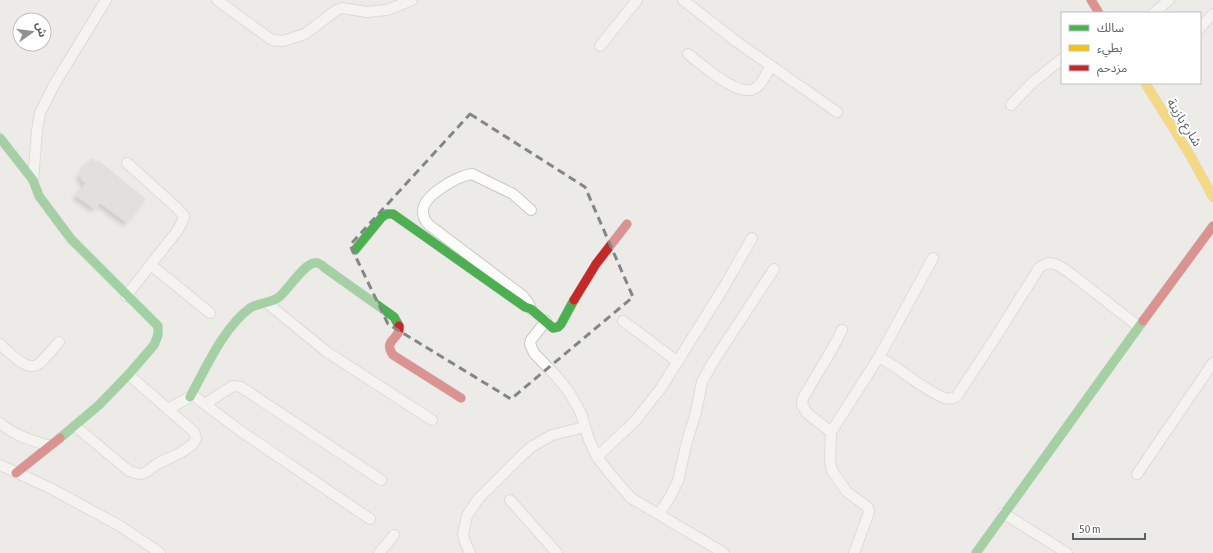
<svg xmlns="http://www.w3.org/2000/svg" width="1213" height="553" font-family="'Asap Condensed','Noto Sans Arabic',sans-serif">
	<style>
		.building { fill: #d3d2d0; filter: url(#shadow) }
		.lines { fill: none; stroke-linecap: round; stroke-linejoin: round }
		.street-casing { stroke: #c9c9c8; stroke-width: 12 }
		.fast-casing { stroke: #c8c8c7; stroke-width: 10 }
		.slow-casing { stroke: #c8c8c7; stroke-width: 10 }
		.jam-casing { stroke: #c8c8c7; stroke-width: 10 }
		.street { stroke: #fcfcfb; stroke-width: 10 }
		.fast { stroke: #4caf50; stroke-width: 9 }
		.slow { stroke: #ffc107; stroke-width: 9 }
		.jam { stroke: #c62828; stroke-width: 9 }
		.marked { fill: none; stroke: #828688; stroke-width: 3; stroke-dasharray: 8 5; stroke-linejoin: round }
		.labels { text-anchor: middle; stroke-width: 4; stroke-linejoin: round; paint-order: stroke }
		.street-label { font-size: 13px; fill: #5d6266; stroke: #fff }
	</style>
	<defs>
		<filter id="shadow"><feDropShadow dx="-3.5" dy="3.5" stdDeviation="2" flood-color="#0004"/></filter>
	</defs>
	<rect width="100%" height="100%" fill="#edebe7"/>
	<!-- building -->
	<path class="building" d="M 92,158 L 97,162 L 98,160 L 146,199 L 127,223 L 100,203 L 95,209 L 76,196 L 86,183 L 81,180 L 82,179 L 79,176 Z"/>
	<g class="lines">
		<defs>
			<path id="street" d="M 217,0 L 272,40 L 283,41 L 305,34 L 335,11 L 342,8 L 367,12 L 387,10 L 412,0
				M 683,0 L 737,42 L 837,112
				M 1154,13 L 1169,0
				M 1200,28 L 1213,14
				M 600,46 L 637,0
				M 688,54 C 702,64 740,101 757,87 C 763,82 767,72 771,66
				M 1011,105 L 1033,82 L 1062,59
				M 33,180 L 37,131 L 40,113 L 54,85 L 106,0
				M 151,265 L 210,313
				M 126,296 L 178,230 L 183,220 L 184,216 L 177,208 L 127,163
				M 267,303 L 327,352 L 432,420
				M 531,309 L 529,304 L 523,296 L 429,225 C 425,221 423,217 423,211 C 423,195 458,176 472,174 L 513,194 L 531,210
				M 546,321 L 531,340 L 530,344 L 534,353 L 556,376 L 569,392 L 581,413 L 589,440 L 597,457 L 611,475 L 631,498 L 724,553
				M 623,321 L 678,362
				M 0,344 C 8,351 25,371 37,365 C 44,361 53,348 59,342
				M 879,357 C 902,369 921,389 945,398 C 950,399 954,398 957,396 L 997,335 L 1039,268 C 1052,258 1059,266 1070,273 L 1139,327
				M 205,404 L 231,387 L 234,386 L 241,387 L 381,480
				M 168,409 L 190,397 L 194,396 L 242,432 L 370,519
				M 0,423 C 15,436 31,440 50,446
				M 75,426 L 129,471 C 133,472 137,474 141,474 C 148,473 152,467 157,464 C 168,458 193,450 196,438 L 194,432 L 129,375
				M 831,432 L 807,413 L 802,405 L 803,398 L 831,351 L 842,330
				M 597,457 L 636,420 L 661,388 L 724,287 L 752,238
				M 0,465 L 50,488 L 120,526 L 160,553
				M 1137,474 L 1213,363
				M 510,500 L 557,553
				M 1003,513 L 1067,553
				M 659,514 L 670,497 L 678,481 L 687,441 L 696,412 L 702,382 L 713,362 L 774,269
				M 379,553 L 394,535
				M 470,553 L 465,542 L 463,535 L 465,525 L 467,516 L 478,499 L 517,460 L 531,447 L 552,435 L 585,427
				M 854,553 L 869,512 L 868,508 L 865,505 L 847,492 L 832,471 L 830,461 L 831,432 L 879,357 L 933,258"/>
			<path id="fast" d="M 0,138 L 33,180 L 39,196 L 71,239 L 158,326 L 158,335 L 154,345 L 129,374 L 99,405 L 60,438
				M 355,250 L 382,217 L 387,214 L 393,214 L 525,307 L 531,309 L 553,328 L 558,327 L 561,324 L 574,300
				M 190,397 C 206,368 223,328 250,308 C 259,302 270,304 279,297 C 288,290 303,265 314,263 C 318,262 322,265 325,268 L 394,317 L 399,326
				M 976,553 L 1143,321"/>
			<path id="slow" d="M 1145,83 L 1190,155 L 1213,197"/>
			<path id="jam" d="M 1091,0 L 1099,13
				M 574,300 L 596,264 L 627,224
				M 1143,321 L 1213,226
				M 399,326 C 401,340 382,339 393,355 L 461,398
				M 16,473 L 60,438"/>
		</defs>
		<!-- street casing -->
		<use href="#street" class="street-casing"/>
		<!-- fast casing -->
		<use href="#fast" class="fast-casing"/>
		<!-- slow casing -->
		<use href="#slow" class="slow-casing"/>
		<!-- jam casing -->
		<use href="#jam" class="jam-casing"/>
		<!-- street -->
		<use href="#street" class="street"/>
		<!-- fast -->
		<use href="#fast" class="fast"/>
		<!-- slow -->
		<use href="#slow" class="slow"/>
		<!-- jam -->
		<use href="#jam" class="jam"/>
	</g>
	<!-- marked area -->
	<path d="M0 0H1213V553H0ZM 470,114 L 585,187 L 633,297 L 511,399 L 388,324 L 350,245 Z" fill="#edebe7" fill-opacity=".55" fill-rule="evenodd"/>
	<path class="marked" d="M 470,114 L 585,187 L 633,297 L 511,399 L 388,324 L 350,245 Z"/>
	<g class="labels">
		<!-- street labels -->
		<g class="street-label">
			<text transform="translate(1185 122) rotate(58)" y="5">شارع بازينة</text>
		</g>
	</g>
	<!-- legend -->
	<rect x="1061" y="12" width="140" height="72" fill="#ffffff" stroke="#bec0c2"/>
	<rect x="1069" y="25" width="20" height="6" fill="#4caf50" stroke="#bec0c2"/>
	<text x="1097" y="32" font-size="12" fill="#5d6266">سالك</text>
	<rect x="1069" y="45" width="20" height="6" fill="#ffc107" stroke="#bec0c2"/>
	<text x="1097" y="52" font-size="12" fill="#5d6266">بطيء</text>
	<rect x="1069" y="65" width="20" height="6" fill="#c62828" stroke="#bec0c2"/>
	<text x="1097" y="72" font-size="12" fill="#5d6266">مزدحم</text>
	<!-- north arrow -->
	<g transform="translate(32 32) rotate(76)"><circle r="19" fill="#ffffff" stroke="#bec0c2"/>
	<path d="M0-3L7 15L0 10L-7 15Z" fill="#8f9293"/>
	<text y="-6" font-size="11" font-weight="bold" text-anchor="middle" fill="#5d6266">ش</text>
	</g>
	<!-- scale -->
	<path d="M1073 533v6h72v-6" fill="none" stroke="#5d6266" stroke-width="2"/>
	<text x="1079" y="533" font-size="12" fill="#5d6266" stroke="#ffffff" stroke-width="3" paint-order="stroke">50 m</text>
</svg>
